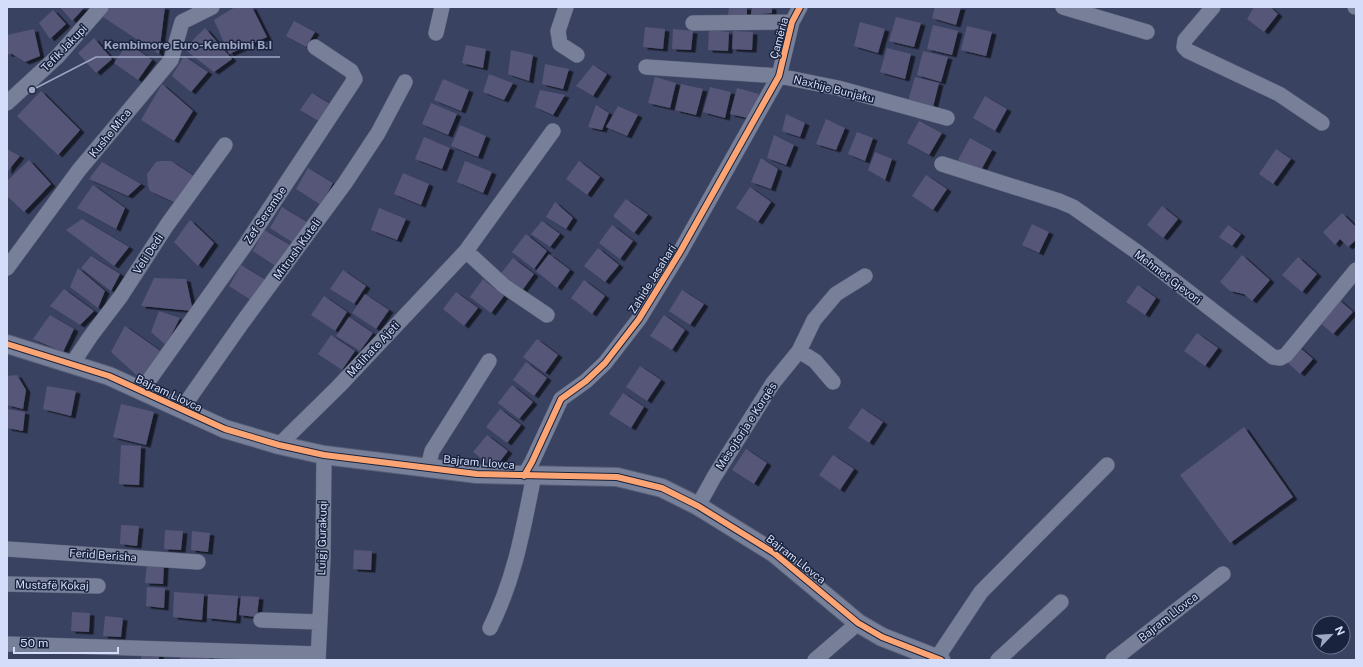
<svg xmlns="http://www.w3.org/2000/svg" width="1363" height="667" font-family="'Public Sans',sans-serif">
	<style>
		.building { fill: #575678; filter: url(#shadow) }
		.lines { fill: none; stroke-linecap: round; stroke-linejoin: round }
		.minor-casing { stroke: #575e77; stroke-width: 16 }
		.tertiary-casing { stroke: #575e77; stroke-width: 20 }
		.minor { stroke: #788099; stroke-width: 15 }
		.tertiary { stroke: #788099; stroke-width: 18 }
		.cycleway-casing { stroke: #1a233d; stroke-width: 8 }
		.cycleway { stroke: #fda474; stroke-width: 6 }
		.labels { text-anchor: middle; stroke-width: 3; stroke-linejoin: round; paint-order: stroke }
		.street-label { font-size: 11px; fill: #d4defa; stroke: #1a233d }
		.leader { fill: none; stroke: #9ea7c4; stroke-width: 1.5 }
		.callout-dot { fill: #9ea7c4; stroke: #1a233d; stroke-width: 1.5 }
		.callout-label { font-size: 12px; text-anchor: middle; font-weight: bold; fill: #9ea7c4; stroke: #1a233d; stroke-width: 3; stroke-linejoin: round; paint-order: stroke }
	</style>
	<defs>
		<filter id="shadow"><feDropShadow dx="4.5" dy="2.5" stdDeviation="0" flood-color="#0009"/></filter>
	</defs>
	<rect width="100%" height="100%" fill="#3a4261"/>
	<!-- building -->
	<path class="building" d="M 60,7 L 85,7 L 72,21 Z
		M 109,7 L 165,7 L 159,54 L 103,17 Z
		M 235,7 L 252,7 L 267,37 L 229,54 L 214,20 Z
		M 729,7 L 747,7 L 747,16 L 728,15 Z
		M 752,7 L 772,7 L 772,13 L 751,15 Z
		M 935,7 L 961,7 L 956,25 L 932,18 Z
		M 1254,7 L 1270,7 L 1278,14 L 1264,32 L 1247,19 Z
		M 53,10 L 66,24 L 50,39 L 39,23 Z
		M 896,17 L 921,23 L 914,47 L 889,41 Z
		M 294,21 L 315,32 L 306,47 L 286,36 Z
		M 860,22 L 885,29 L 878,53 L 854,46 Z
		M 933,25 L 958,31 L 952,55 L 927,49 Z
		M 967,26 L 992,32 L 986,56 L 961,50 Z
		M 645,27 L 665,29 L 663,49 L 643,47 Z
		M 205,28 L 232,59 L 214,72 L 184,49 Z
		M 34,29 L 40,56 L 25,62 L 12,54 L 7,54 L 7,35 Z
		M 673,29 L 693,31 L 691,50 L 672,49 Z
		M 709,30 L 729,32 L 728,51 L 708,50 Z
		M 733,31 L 753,32 L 752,50 L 732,49 Z
		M 94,38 L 112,59 L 96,73 L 78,53 Z
		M 128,43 L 152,60 L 138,80 L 114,63 Z
		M 466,45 L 486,49 L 483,68 L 462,63 Z
		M 887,48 L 911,54 L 905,79 L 880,72 Z
		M 511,50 L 533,55 L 529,81 L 508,74 Z
		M 923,51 L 948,57 L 941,82 L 917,75 Z
		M 184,56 L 208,72 L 191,92 L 172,76 Z
		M 545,64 L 569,69 L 563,89 L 542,84 Z
		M 593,65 L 607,74 L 593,96 L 576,86 Z
		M 489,74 L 513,83 L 504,100 L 483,92 Z
		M 655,77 L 676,83 L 670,108 L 648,103 Z
		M 915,77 L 939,83 L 933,107 L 908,101 Z
		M 443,79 L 469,90 L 461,111 L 434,100 Z
		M 162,84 L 193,111 L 174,141 L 141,120 Z
		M 681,84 L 703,89 L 696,115 L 675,110 Z
		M 710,87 L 731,92 L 725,118 L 703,112 Z
		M 737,88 L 759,94 L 752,119 L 730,114 Z
		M 540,90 L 565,95 L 553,115 L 535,107 Z
		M 41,91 L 80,130 L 58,155 L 17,116 Z
		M 312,93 L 330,104 L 320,122 L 300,110 Z
		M 985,96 L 1007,109 L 995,131 L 973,118 Z
		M 431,103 L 457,114 L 448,135 L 422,124 Z
		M 596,105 L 609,113 L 602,130 L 588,127 Z
		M 618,106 L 638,115 L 627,136 L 606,127 Z
		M 786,114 L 805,123 L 800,137 L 782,131 Z
		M 826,119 L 845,128 L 836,150 L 816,144 Z
		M 919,121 L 942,133 L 929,155 L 907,143 Z
		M 460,125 L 486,136 L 478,157 L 451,146 Z
		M 857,132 L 873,138 L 865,161 L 848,154 Z
		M 774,135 L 794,145 L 786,165 L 767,158 Z
		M 424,137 L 450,148 L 442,169 L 415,159 Z
		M 970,138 L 992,150 L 980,172 L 958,160 Z
		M 7,149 L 20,156 L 7,172 Z
		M 1276,149 L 1291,159 L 1273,184 L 1259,174 Z
		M 875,152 L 892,159 L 885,180 L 868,170 Z
		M 761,158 L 778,169 L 771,189 L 751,182 Z
		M 29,160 L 51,184 L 24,212 L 7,196 L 7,181 Z
		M 161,161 L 171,161 L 194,176 L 176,203 L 150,191 L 148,186 L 147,174 L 156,162 Z
		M 465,161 L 492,172 L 483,193 L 457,182 Z
		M 579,161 L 600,177 L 587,195 L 566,179 Z
		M 102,162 L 141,184 L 128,196 L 89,179 Z
		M 308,168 L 333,183 L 321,205 L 296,189 Z
		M 403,173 L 429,184 L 421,205 L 394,194 Z
		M 926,175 L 947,189 L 933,210 L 912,196 Z
		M 93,185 L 125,208 L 116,229 L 77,208 Z
		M 750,187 L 771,202 L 758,222 L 736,208 Z
		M 626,199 L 648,215 L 634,233 L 613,216 Z
		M 555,202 L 573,218 L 566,229 L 546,217 Z
		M 1162,206 L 1178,219 L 1163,238 L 1147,225 Z
		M 282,207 L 307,222 L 295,244 L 270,228 Z
		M 379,208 L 406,219 L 397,240 L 371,230 Z
		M 1342,213 L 1356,227 L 1356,240 L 1348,247 L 1340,239 L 1335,245 L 1323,232 Z
		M 82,219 L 129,247 L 114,266 L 66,230 Z
		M 190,220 L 214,243 L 198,266 L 174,242 Z
		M 542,221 L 560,234 L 550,247 L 531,234 Z
		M 1032,224 L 1049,232 L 1039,253 L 1022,245 Z
		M 612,225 L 633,241 L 620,259 L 599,243 Z
		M 1228,225 L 1241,234 L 1232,246 L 1219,237 Z
		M 264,230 L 290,245 L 277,267 L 253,251 Z
		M 526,234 L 547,251 L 534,269 L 512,252 Z
		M 598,248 L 619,265 L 605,282 L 584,266 Z
		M 549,254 L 570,270 L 557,288 L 536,271 Z
		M 1242,255 L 1270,280 L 1252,301 L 1244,294 L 1230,291 L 1220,282 Z
		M 91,256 L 120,274 L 111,291 L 81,268 Z
		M 1298,257 L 1317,274 L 1302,292 L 1282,275 Z
		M 513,258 L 534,274 L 521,292 L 499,276 Z
		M 241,265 L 266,280 L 254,302 L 229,286 Z
		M 78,268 L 105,291 L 98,308 L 70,287 Z
		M 343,270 L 366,286 L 354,304 L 330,289 Z
		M 154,278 L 186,279 L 193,311 L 141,306 Z
		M 483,279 L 504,296 L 491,313 L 470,297 Z
		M 584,280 L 605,296 L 592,314 L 571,298 Z
		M 1138,285 L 1156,298 L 1145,315 L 1126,302 Z
		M 64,289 L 94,311 L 80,325 L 50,306 Z
		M 682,290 L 704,304 L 690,325 L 669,311 Z
		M 456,292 L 478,308 L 464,326 L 443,309 Z
		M 365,294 L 389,310 L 376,329 L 352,313 Z
		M 324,296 L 347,312 L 335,331 L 311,315 Z
		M 1338,299 L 1353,312 L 1333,334 L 1318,321 Z
		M 159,311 L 180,318 L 166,345 L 151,332 Z
		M 50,315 L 74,329 L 63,352 L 33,339 Z
		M 664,315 L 685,330 L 672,350 L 650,336 Z
		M 349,317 L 373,333 L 360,351 L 336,336 Z
		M 125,326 L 166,355 L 143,381 L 111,352 Z
		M 1197,333 L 1218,348 L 1205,366 L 1184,351 Z
		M 331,335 L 355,351 L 342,370 L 318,354 Z
		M 537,339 L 558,355 L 545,373 L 523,357 Z
		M 1298,346 L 1313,359 L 1300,374 L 1285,360 Z
		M 526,362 L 547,378 L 534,396 L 513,380 Z
		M 640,366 L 661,380 L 647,401 L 626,387 Z
		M 17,375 L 26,390 L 23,409 L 7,405 L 7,376 Z
		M 512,385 L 533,402 L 519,419 L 498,403 Z
		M 47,386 L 76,391 L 71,416 L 43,409 Z
		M 623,393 L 644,407 L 631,428 L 609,414 Z
		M 121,404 L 154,412 L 146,445 L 113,437 Z
		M 862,408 L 883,422 L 869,443 L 848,428 Z
		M 7,409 L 25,412 L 23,431 L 7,428 Z
		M 500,409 L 521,425 L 507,443 L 486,427 Z
		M 1244,427 L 1293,497 L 1230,543 L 1180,475 Z
		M 487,435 L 508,451 L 494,469 L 473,452 Z
		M 121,445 L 141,446 L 139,485 L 119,484 Z
		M 746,449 L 767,463 L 754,484 L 732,470 Z
		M 833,455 L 854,469 L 840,490 L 819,475 Z
		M 121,525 L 139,526 L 137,546 L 120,544 Z
		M 165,530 L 183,531 L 181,550 L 164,549 Z
		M 192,531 L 210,533 L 208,552 L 191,550 Z
		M 354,550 L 372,551 L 371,570 L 353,569 Z
		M 147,564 L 164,565 L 163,584 L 145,583 Z
		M 147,587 L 165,588 L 164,608 L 146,606 Z
		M 174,592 L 204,594 L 202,620 L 173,617 Z
		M 208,594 L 238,596 L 236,621 L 207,618 Z
		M 241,596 L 259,597 L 257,617 L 239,615 Z
		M 72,612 L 90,613 L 89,632 L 71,631 Z
		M 105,616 L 123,618 L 121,637 L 103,636 Z
		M 180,650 L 210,652 L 209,660 L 180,660 Z
		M 141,653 L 159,653 L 159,660 L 141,660 Z"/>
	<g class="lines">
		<defs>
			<path id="minor" d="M 566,7 L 558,31 L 560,44 L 577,55
				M 1063,7 L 1147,32
				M 1213,7 L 1185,40 L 1184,47 L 1188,51 L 1279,94 L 1322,123
				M 1355,7 L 1356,7
				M 693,23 L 792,22
				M 436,33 L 442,7
				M 646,67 L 779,76 L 838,88 L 947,118
				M 7,103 L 58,56 L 101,7
				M 942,164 L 1059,201 L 1073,207 L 1137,252 L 1273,357 L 1280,358 L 1286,355 L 1356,270
				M 466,251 L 504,286 L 547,315
				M 7,268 L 79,170 L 171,60 L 182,22 L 212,7
				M 799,351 L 815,361 L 833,382
				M 72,364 L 90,337 L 121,296 L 167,225 L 225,145
				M 142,390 L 246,244 L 355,79 L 351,71 L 315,47
				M 181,410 L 242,323 L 345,183 L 378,133 L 405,82
				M 279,445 L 339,386 L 466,251 L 553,131
				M 428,467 L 432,451 L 489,361
				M 524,476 L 532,462 L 561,399 L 586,381 L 605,363 L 639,319 L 680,252 L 779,76 L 792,22 L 800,7
				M 698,506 L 714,477 L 773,383 L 799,351 L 814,320 L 836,294 L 865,276
				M 7,549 L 198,562
				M 7,584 L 98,586
				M 261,620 L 319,622
				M 490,628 C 515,578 523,530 534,475
				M 7,644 L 318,654
				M 937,658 L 981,592 L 1107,465
				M 318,660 L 323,558 L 324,455
				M 815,660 L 858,623
				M 998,660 L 1061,602
				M 1113,660 L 1223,574"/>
			<path id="tertiary" d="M 7,344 L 109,376 L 225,429 L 279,445 L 324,455 L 477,474 L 617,477 L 662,488 L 698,506 L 774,553 L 858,623 L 882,637 L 941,660"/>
		</defs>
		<!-- minor casing -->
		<use href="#minor" class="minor-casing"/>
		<!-- tertiary casing -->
		<use href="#tertiary" class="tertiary-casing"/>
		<!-- minor -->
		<use href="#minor" class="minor"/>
		<!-- tertiary -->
		<use href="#tertiary" class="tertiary"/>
		<defs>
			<path id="cycleway" d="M 7,344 L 109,376 L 225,429 L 279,445 L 324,455 L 477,474 L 617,477 L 662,488 L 698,506 L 774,553 L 858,623 L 882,637 L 941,660
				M 524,476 L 532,462 L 561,399 L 586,381 L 605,363 L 639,319 L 680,252 L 779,76 L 792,22 L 800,7"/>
		</defs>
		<!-- cycleway casing -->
		<use href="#cycleway" class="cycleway-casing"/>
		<!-- cycleway -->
		<use href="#cycleway" class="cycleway"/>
	</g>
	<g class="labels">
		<!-- street labels -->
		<g class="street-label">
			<text transform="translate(779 38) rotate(-75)" y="4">Çamëria</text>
			<text transform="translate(64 48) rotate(-46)" y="4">Tefik Jakupi</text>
			<text transform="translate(834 89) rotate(14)" y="4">Naxhije Bunjaku</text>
			<text transform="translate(110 133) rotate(-51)" y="4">Kushe Mica</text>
			<text transform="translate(265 215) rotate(-56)" y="4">Zef Serembe</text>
			<text transform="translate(297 249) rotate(-54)" y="4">Mitrush Kuteli</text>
			<text transform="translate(148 254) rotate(-57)" y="4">Veli Dedi</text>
			<text transform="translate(1168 277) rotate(37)" y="4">Mehmet Gjevori</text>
			<text transform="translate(652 279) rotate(-58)" y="4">Zahide Jasahari</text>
			<text transform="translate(373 349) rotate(-47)" y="4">Melihate Ajeti</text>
			<text transform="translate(169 393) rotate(25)" y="4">Bajram Llovca</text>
			<text transform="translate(746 426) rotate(-57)" y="4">Mësojtorja e Korqës</text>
			<text transform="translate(479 462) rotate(5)" y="4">Bajram Llovca</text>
			<text transform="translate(322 538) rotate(-89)" y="4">Luigj Gurakuqi</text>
			<text transform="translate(103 555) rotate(4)" y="4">Ferid Berisha</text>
			<text transform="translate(796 559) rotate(38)" y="4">Bajram Llovca</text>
			<text transform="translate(52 585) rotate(1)" y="4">Mustafë Kokaj</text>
			<text transform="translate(1168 617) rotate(-38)" y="4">Bajram Llovca</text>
		</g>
	</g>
	<!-- callouts -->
	<path class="leader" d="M32 90L96 57H280"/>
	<circle class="callout-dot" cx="32" cy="90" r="4"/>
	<g class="callout-label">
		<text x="188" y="49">Kembimore Euro-Kembimi B.I</text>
	</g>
	<!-- border -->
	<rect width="1363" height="667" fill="none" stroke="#d4defa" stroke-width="16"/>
	<!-- north arrow -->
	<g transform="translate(1331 635) rotate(65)"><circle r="19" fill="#1a233d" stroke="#646e89"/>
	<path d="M0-3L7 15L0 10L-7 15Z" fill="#9ea7c4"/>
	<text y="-6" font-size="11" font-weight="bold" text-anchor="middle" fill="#d4defa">N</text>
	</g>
	<!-- scale -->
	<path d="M14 647v6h104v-6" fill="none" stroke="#d4defa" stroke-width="2"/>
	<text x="20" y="647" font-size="12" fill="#d4defa" stroke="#1a233d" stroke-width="3" paint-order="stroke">50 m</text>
</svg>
